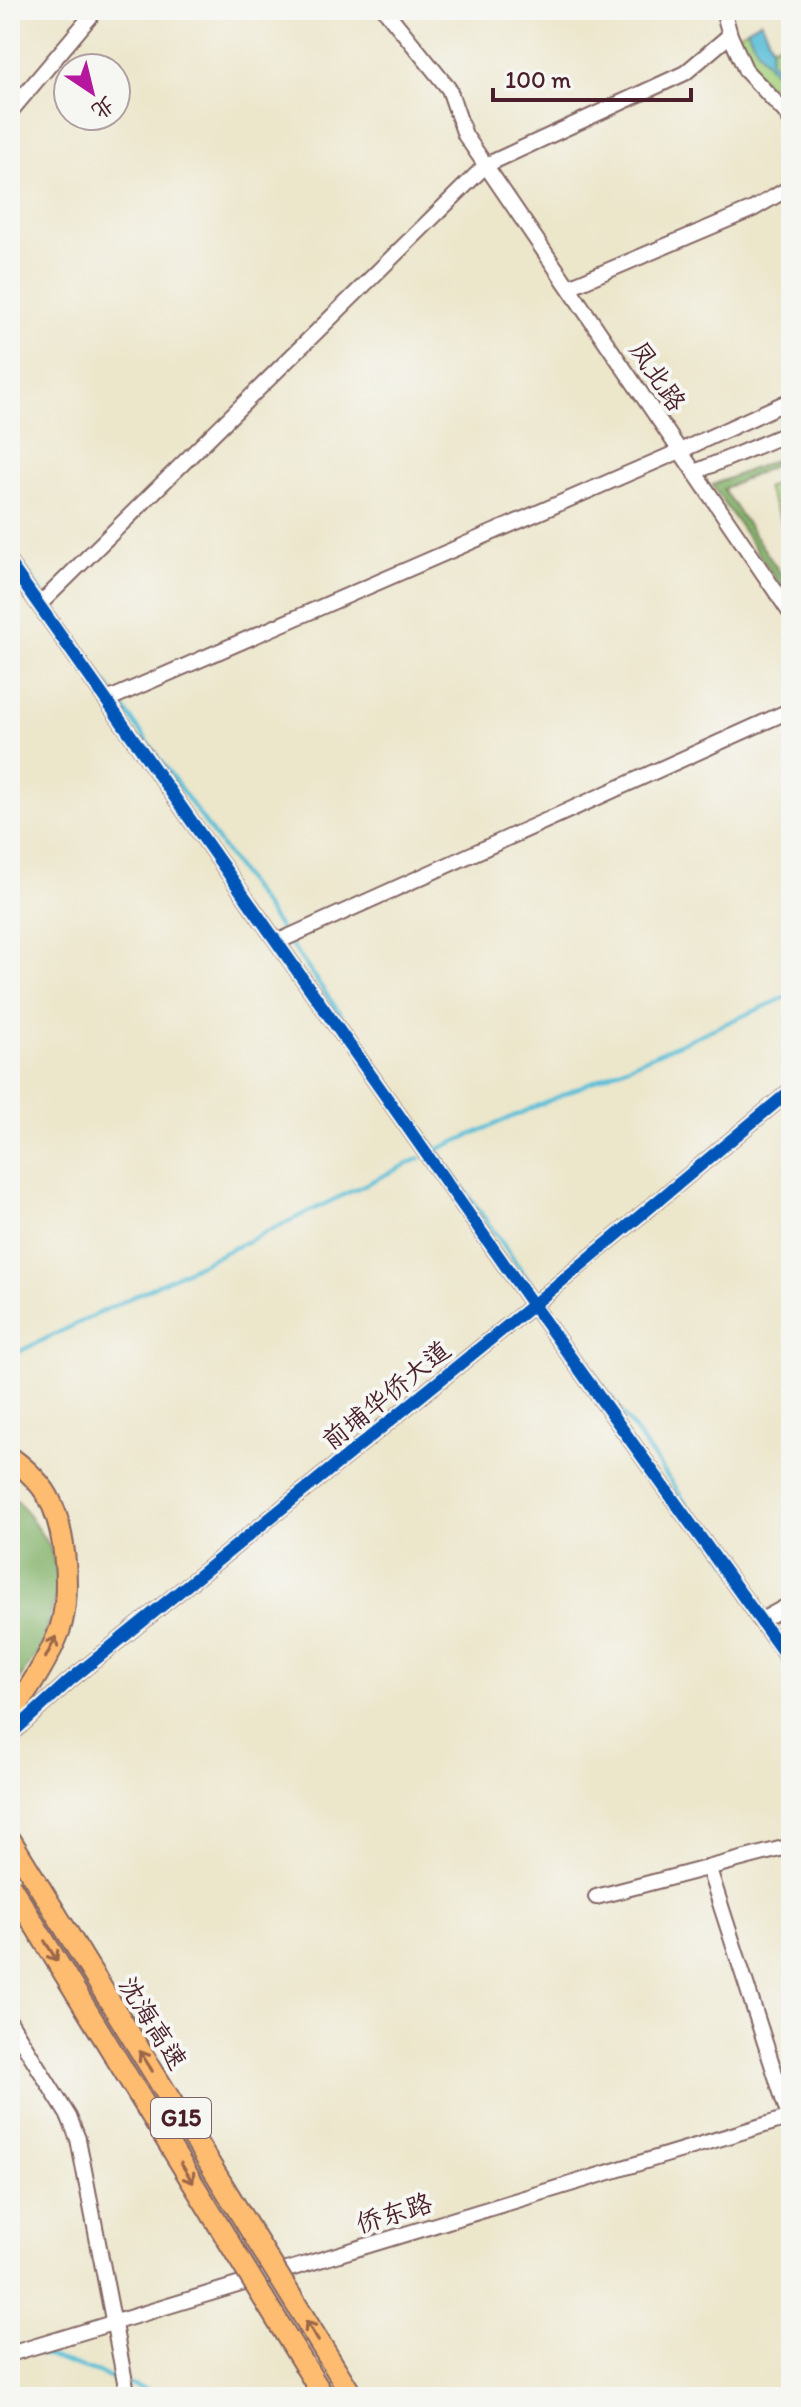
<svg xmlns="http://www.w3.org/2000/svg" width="801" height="2407" font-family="Itim,'LXGW WenKai TC',sans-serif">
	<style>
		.green { fill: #a5d17d; stroke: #787854; stroke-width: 2 }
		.forest { fill: #84b36c; stroke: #67694c; stroke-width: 2 }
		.water { fill: #59bed7; stroke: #526e81; stroke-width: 2 }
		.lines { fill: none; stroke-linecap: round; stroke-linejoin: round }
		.stream { stroke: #59bed7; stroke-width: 4 }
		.minor-casing { stroke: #836563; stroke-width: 18 }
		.highway-casing { stroke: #836563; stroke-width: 24 }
		.minor { stroke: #fff; stroke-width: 14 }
		.highway { stroke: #febc70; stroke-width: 20 }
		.highway-bridge-casing { stroke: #836563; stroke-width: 24; stroke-linecap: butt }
		.highway-bridge { stroke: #febc70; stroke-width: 20 }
		.cycleway-casing { stroke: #f6f6f2; stroke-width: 17 }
		.cycleway { stroke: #0057b8; stroke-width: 12 }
		.oneway { stroke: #9b664a }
		.labels { text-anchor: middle; stroke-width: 8; stroke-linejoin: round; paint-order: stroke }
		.shield { fill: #f6f6f2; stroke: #7e6067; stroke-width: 2 }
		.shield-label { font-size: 24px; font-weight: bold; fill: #4a1f2b }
		.street-label { font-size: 26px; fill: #4a1f2b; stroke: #f6f6f2 }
	</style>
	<rect width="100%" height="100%" fill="#f6f6f2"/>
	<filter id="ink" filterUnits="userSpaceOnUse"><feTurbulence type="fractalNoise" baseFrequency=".0125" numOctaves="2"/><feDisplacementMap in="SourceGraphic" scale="16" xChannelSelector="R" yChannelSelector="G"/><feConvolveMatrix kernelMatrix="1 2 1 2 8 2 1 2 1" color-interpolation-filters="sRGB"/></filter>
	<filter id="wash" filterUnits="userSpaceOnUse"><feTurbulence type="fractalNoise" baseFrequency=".006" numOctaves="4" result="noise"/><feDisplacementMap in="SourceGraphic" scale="32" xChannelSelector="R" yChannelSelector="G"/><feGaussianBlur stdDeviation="1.8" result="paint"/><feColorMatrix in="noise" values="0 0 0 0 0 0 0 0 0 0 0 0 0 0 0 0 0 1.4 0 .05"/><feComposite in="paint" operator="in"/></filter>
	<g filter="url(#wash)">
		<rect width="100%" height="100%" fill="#ece6cb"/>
		<!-- green -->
		<path class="green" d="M 761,21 L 772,47 L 791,38 L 791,112 L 750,65 L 734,37 Z
			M 791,476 L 791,539 L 790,540 L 766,488 Z"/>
		<!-- forest -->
		<path class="forest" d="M 787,455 L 788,459 L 723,489 L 791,589 L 791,601 L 712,485 Z
			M 10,1496 L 19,1502 L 50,1547 L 60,1583 L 40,1649 L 10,1693 Z"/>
		<!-- water -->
		<path class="water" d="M 761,21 L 772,47 L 770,60 L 791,85 L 791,93 C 775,72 757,54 747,29 Z"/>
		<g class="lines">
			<!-- stream -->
			<path class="stream" d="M 10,547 L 43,594
				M 48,601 L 283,933
				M 288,940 L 775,1629
				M 434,1151 L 791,995
				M 10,1356 L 420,1158
				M 35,2352 L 122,2381
				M 130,2384 L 169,2397"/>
		</g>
	</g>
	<g filter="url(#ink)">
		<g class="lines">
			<defs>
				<path id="minor" d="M 385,10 L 449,89 L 465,135 L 791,614
					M 723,10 L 730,35 L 746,71 L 787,114 L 791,122
					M 10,112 L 96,10
					M 569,287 L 753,209 L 791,187
					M 695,472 L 791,432
					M 10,564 L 533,1305 L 791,1663
					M 39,605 L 486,165 L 685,73 L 730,35
					M 107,700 L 680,451 L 791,400
					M 277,942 L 791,710
					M 760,1621 L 791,1604
					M 10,1735 L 69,1681 L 533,1305 L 791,1090
					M 709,1869 L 789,2117
					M 596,1897 L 791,1846
					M 10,2022 L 69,2117 L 78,2139 L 128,2397
					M 10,2354 L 791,2117"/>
				<path id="highway" d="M 10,1457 C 21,1465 33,1476 41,1486 C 66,1517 72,1592 60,1629 C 51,1654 28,1693 10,1713"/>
			</defs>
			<!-- minor casing -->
			<use href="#minor" class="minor-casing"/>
			<!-- highway casing -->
			<use href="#highway" class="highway-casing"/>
			<!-- minor -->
			<use href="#minor" class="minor"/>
			<!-- highway -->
			<use href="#highway" class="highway"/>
			<defs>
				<path id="highway-bridge" d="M 10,1839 L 353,2397
					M 10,1885 L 324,2397"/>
			</defs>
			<!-- highway-bridge casing -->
			<use href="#highway-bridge" class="highway-bridge-casing"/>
			<!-- highway-bridge -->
			<use href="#highway-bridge" class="highway-bridge"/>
			<defs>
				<path id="cycleway" d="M 10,564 L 533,1305 L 791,1663
					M 10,1735 L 69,1681 L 533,1305 L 791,1090"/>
			</defs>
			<!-- cycleway casing -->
			<use href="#cycleway" class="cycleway-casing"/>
			<!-- cycleway -->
			<use href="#cycleway" class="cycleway"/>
		</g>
		<!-- one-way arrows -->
		<defs><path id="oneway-shaft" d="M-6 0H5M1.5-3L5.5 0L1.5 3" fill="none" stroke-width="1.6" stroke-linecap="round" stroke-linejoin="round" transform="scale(2)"/></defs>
		<g class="oneway">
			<use href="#oneway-shaft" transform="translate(51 1647) rotate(-63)"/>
			<use href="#oneway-shaft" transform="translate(51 1951) rotate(58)"/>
			<use href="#oneway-shaft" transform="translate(146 2061) rotate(-122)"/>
			<use href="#oneway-shaft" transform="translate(187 2173) rotate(58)"/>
			<use href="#oneway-shaft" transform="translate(312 2331) rotate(-122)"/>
		</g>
	</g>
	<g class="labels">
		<!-- shield labels -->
		<rect class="shield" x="151" y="2098" width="60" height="40" rx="6"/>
		<g class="shield-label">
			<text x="181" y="2126">G15</text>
		</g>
		<!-- street labels -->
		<g class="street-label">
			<text transform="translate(658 376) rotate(56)" y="9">凤北路</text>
			<text transform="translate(386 1395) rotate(-39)" y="9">前埔华侨大道</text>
			<text transform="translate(153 2023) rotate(58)" y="9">沈海高速</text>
			<text transform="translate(394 2213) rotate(-17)" y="9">侨东路</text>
		</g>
	</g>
	<!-- margin -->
	<rect width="801" height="2407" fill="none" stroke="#f6f6f2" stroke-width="40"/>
	<!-- north arrow -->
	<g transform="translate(92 92) rotate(145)"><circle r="38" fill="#f6f6f2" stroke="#b1a0a2" stroke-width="2"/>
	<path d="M0-6L14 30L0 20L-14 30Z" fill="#b5179e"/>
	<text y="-12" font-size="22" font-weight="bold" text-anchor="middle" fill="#4a1f2b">北</text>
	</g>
	<!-- scale -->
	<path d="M493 88v12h198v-12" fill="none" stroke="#4a1f2b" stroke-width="4"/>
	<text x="505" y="88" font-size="24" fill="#4a1f2b" stroke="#f6f6f2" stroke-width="6" paint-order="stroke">100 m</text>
</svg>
